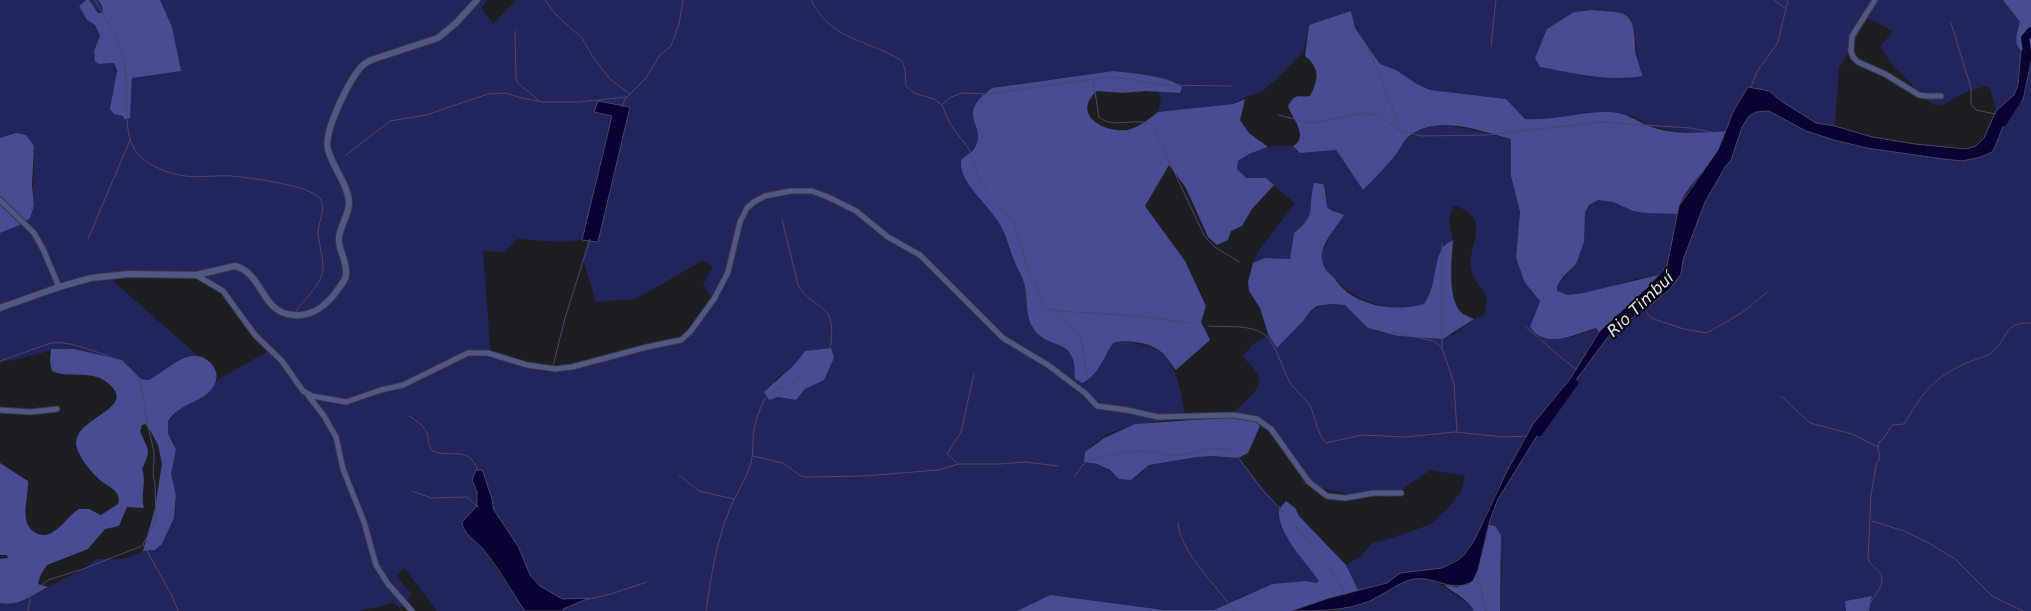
<svg xmlns="http://www.w3.org/2000/svg" width="2031" height="611" font-family="'DejaVu Sans',sans-serif">
	<style>
		.green { fill: #22245c; fill-rule: evenodd }
		.forest { fill: #474c93 }
		.water { fill: #080131; stroke: #4b4668 }
		.lines { fill: none; stroke-linecap: round; stroke-linejoin: round }
		.stream { stroke: #4b4668; stroke-width: 1 }
		.river { stroke: #080131; stroke-width: 8 }
		.minor-casing { stroke: #393a3d; stroke-width: 7 }
		.tertiary-casing { stroke: #393a3d; stroke-width: 8 }
		.minor { stroke: #515888; stroke-width: 5 }
		.tertiary { stroke: #515888; stroke-width: 6 }
		.labels { text-anchor: middle; stroke-width: 4; stroke-linejoin: round; paint-order: stroke }
		.water-label { font-size: 16px; font-style: italic; fill: #dee2f7; stroke: #08080a }
	</style>
	<rect width="100%" height="100%" fill="#1d1e21"/>
	<!-- green -->
	<path class="green" d="M 0,0 L 86,0 L 79,6 L 87,20 L 95,25 L 100,36 L 94,51 L 95,61 L 104,64 L 114,63 C 118,71 114,102 114,114 L 130,118 L 132,78 L 172,27 L 160,0 L 488,0 L 481,8 L 493,24 L 516,0 L 2003,0 L 2020,22 L 2017,30 L 2017,48 L 2021,51 L 2018,85 L 2014,95 L 1996,111 L 1990,88 L 1986,86 C 1978,89 1969,90 1962,94 C 1952,99 1945,108 1932,104 L 1893,66 L 1880,47 L 1893,31 L 1868,18 L 1839,68 L 1835,126 L 1816,123 L 1784,103 L 1769,91 L 1748,87 L 1734,110 L 1726,131 L 1700,134 L 1675,131 L 1650,126 L 1633,116 L 1539,120 L 1525,119 L 1506,99 L 1430,90 L 1417,84 L 1396,70 L 1380,64 L 1355,28 L 1351,11 L 1309,25 L 1304,51 L 1276,80 L 1260,93 L 1247,96 L 1233,104 L 1158,112 L 1161,99 L 1158,92 L 1179,93 L 1177,82 L 1113,71 L 992,88 C 953,116 990,126 974,149 C 971,153 965,156 961,160 C 966,171 970,184 977,194 C 986,207 998,217 1004,231 C 1008,242 1010,253 1015,264 C 1017,269 1021,275 1023,281 C 1029,296 1024,314 1033,329 C 1047,351 1074,337 1074,371 L 1099,368 L 1113,343 C 1124,340 1127,342 1139,344 C 1179,350 1179,387 1186,419 C 1154,422 1119,422 1093,445 C 1089,448 1087,456 1085,462 C 1095,464 1107,466 1113,475 L 1140,474 L 1149,465 L 1197,457 L 1212,456 L 1238,458 L 1280,508 L 1279,514 L 1319,581 L 1316,583 L 1306,581 L 1271,584 L 1214,610 L 1164,610 L 1050,595 L 1017,611 L 563,611 L 563,609 L 587,599 L 562,599 L 540,586 L 530,575 L 518,546 L 494,510 L 492,498 L 483,472 L 472,480 L 477,491 L 477,506 L 462,522 L 469,536 L 483,549 L 525,611 L 437,611 L 404,568 L 396,576 L 412,594 L 400,608 L 394,603 L 358,611 L 0,611 L 0,603 L 17,603 L 23,601 L 86,567 L 97,559 L 124,559 L 143,551 L 150,551 L 162,544 L 174,518 L 176,506 L 176,495 L 171,474 L 175,444 L 168,434 L 168,421 L 177,410 L 207,394 L 217,380 L 270,350 L 221,292 L 203,279 L 158,277 L 110,278 L 197,355 L 168,369 L 149,380 L 141,379 L 127,364 L 74,349 L 51,349 L 50,351 L 0,363 L 0,233 L 20,225 L 34,206 C 32,185 35,166 34,146 L 16,133 L 0,138 ZM 1592,10 C 1603,11 1618,10 1628,16 C 1637,22 1635,58 1641,72 L 1570,15 L 1574,12 ZM 629,107 L 598,241 L 588,239 L 583,259 L 596,302 L 636,299 L 702,261 L 713,266 L 703,285 L 712,297 L 683,339 L 568,370 L 546,372 L 491,356 L 483,251 L 505,252 L 517,239 L 558,242 L 582,240 L 612,116 L 594,112 ZM 830,348 L 834,358 L 826,376 L 805,389 L 796,400 L 778,397 L 774,381 L 794,365 L 805,351 Z
		M 89,0 L 98,0 L 103,6 L 102,13 L 98,13 Z
		M 2031,62 L 2031,611 L 1869,611 L 1872,596 L 1845,601 L 1846,611 L 1500,611 L 1502,563 L 1488,525 L 1498,499 L 1529,448 L 1548,418 L 1603,343 L 1619,326 L 1643,311 L 1669,289 L 1681,274 L 1683,260 L 1705,202 L 1725,167 L 1731,160 L 1742,127 L 1749,116 L 1756,112 L 1769,111 L 1806,131 L 1834,140 L 1867,148 L 1943,159 L 1962,161 L 1981,157 L 1992,152 C 2003,134 2003,111 2023,100 Z
		M 1440,124 L 1473,130 L 1512,139 L 1511,176 L 1520,212 L 1519,235 L 1525,283 L 1540,301 L 1530,327 L 1571,337 L 1596,328 L 1599,332 L 1570,379 L 1528,432 L 1494,495 L 1475,539 L 1466,554 L 1442,568 L 1395,577 L 1387,583 L 1358,590 L 1346,565 L 1362,555 L 1372,543 L 1392,538 L 1431,524 L 1448,508 L 1462,491 L 1465,476 L 1430,470 L 1391,497 L 1348,494 L 1303,484 L 1304,483 L 1293,462 L 1272,434 L 1250,416 L 1229,417 C 1236,409 1263,390 1259,378 C 1257,370 1247,363 1243,356 L 1252,345 L 1269,334 L 1277,348 L 1304,320 L 1310,311 L 1323,305 L 1345,305 L 1368,328 L 1380,332 L 1429,338 L 1453,335 L 1474,319 L 1484,315 C 1493,288 1476,291 1471,269 C 1467,254 1482,233 1474,219 C 1470,212 1462,208 1455,206 L 1453,207 L 1449,220 L 1453,240 C 1450,242 1445,244 1443,247 C 1433,261 1437,286 1424,304 C 1392,313 1360,305 1336,280 C 1330,274 1322,268 1322,258 C 1321,249 1329,242 1331,233 C 1333,226 1334,218 1335,211 L 1329,209 L 1325,203 L 1327,191 L 1311,193 C 1311,214 1312,220 1294,233 L 1290,259 L 1265,258 L 1253,263 L 1259,250 L 1295,204 L 1266,178 L 1245,178 L 1237,169 L 1238,161 L 1249,154 L 1272,146 L 1293,146 L 1300,153 L 1336,150 L 1350,172 L 1370,182 L 1407,139 L 1419,130 Z
		M 1598,200 L 1613,202 L 1633,211 L 1644,213 L 1677,214 L 1670,256 L 1667,266 L 1658,275 L 1635,279 L 1596,291 L 1568,295 L 1560,293 L 1557,291 L 1557,286 L 1576,264 L 1584,242 L 1585,213 L 1589,205 Z
		M 1424,578 C 1438,581 1445,588 1456,595 C 1463,601 1471,602 1474,611 L 1337,611 L 1370,601 L 1408,580 Z"/>
	<!-- forest -->
	<path class="forest" d="M 86,0 L 89,0 L 98,13 L 102,13 C 104,7 101,4 98,0 L 160,0 L 172,27 L 181,71 L 132,78 L 130,118 L 124,119 L 123,116 L 114,114 L 110,109 L 117,71 L 114,63 L 99,64 L 95,61 L 94,51 L 100,36 L 95,25 L 87,20 L 79,6 Z
		M 2003,0 L 2031,0 L 2031,51 L 2025,47 L 2021,51 C 2013,43 2017,32 2020,22 Z
		M 1592,10 C 1624,13 1634,8 1635,45 C 1635,57 1640,65 1642,76 C 1608,82 1574,73 1540,67 L 1535,58 L 1547,29 L 1574,12 Z
		M 1351,11 L 1355,28 L 1380,64 L 1396,70 L 1417,84 L 1430,90 L 1506,99 L 1525,119 C 1554,121 1581,111 1610,112 C 1627,113 1635,120 1649,126 C 1670,135 1704,133 1726,131 C 1724,137 1722,144 1719,149 C 1707,171 1682,189 1677,214 L 1644,213 L 1633,211 L 1613,202 L 1598,200 L 1589,205 L 1585,213 L 1584,242 L 1576,264 L 1564,276 L 1557,286 L 1557,291 L 1568,295 L 1583,293 L 1658,275 L 1649,286 L 1599,332 L 1596,328 C 1575,334 1546,350 1530,327 L 1540,301 L 1525,283 L 1516,258 L 1520,212 L 1511,176 L 1511,139 C 1480,131 1437,113 1408,137 C 1403,142 1401,147 1397,153 C 1387,166 1375,178 1363,190 L 1336,150 L 1300,153 L 1293,146 C 1310,136 1291,117 1288,106 C 1296,92 1298,98 1310,96 C 1319,79 1320,68 1305,56 L 1309,25 Z
		M 1113,71 C 1129,73 1171,76 1182,87 L 1180,93 L 1145,91 L 1123,93 L 1097,91 C 1071,114 1103,133 1127,130 C 1138,128 1149,119 1158,112 L 1233,104 L 1245,99 L 1240,120 L 1249,133 L 1268,147 L 1249,154 L 1238,161 L 1237,169 L 1246,178 L 1266,178 L 1274,185 L 1252,209 L 1242,226 L 1231,231 L 1228,240 L 1217,245 L 1208,237 L 1186,188 L 1169,165 L 1145,206 L 1185,261 L 1206,306 L 1201,322 L 1210,340 L 1176,370 C 1171,364 1166,355 1160,351 C 1148,342 1126,339 1113,343 C 1103,358 1099,375 1082,383 L 1075,379 C 1074,372 1075,365 1073,360 C 1067,339 1045,348 1033,328 C 1024,314 1029,296 1023,280 C 1021,274 1017,269 1015,263 C 1010,252 1008,241 1003,230 C 993,207 958,184 961,160 C 965,156 971,153 974,149 C 990,125 952,117 992,88 Z
		M 16,133 L 26,135 L 34,146 L 32,185 L 34,206 L 30,218 L 20,225 L 0,233 L 0,138 Z
		M 1314,183 L 1323,184 C 1327,192 1325,205 1328,208 C 1331,211 1340,213 1344,215 C 1337,227 1320,244 1322,259 C 1323,268 1328,272 1334,278 C 1338,283 1342,288 1347,292 C 1368,308 1399,311 1424,304 C 1437,286 1433,261 1443,247 C 1445,244 1450,242 1453,240 C 1452,258 1446,301 1463,314 C 1466,316 1470,317 1474,319 L 1443,339 L 1398,336 L 1368,328 L 1345,305 L 1330,304 L 1317,306 L 1310,311 L 1304,320 L 1277,348 L 1268,334 L 1260,308 L 1249,291 L 1248,282 L 1253,263 L 1265,258 L 1290,259 L 1294,233 C 1318,215 1307,208 1314,183 Z
		M 831,348 L 834,358 L 824,380 L 805,389 L 796,400 L 778,397 L 769,400 L 764,392 L 794,365 L 805,351 Z
		M 51,349 L 74,349 L 122,360 L 141,379 L 149,380 C 166,371 189,346 207,360 C 212,363 214,367 216,372 C 218,380 214,387 208,393 C 195,404 178,405 168,421 L 168,434 L 176,449 L 171,474 L 176,495 L 174,518 L 162,544 L 155,550 L 143,551 L 155,508 L 162,464 L 158,445 L 150,430 L 145,424 L 142,425 L 140,431 C 148,451 152,448 142,469 C 147,482 140,495 144,508 L 127,507 L 119,526 L 105,529 L 88,549 L 47,565 L 41,574 L 38,584 L 48,587 C 32,595 19,607 0,603 L 0,559 L 8,558 L 7,555 L 0,555 L 0,463 L 28,481 C 29,498 17,525 38,534 C 43,536 49,535 53,532 C 63,526 69,515 79,509 L 89,509 L 101,515 L 118,504 L 119,499 C 117,489 109,487 101,481 C 92,473 77,456 76,443 C 76,418 133,409 112,387 C 94,367 71,380 52,371 L 50,362 Z
		M 1250,416 L 1260,426 L 1248,453 L 1238,458 L 1212,456 L 1197,457 L 1149,465 L 1131,480 L 1119,479 L 1110,470 L 1097,464 L 1084,462 L 1085,452 L 1104,438 L 1135,424 Z
		M 1286,501 L 1295,508 L 1299,516 L 1346,565 L 1358,590 L 1291,611 L 1017,611 L 1050,595 L 1164,610 L 1214,610 L 1272,584 L 1306,581 L 1316,583 L 1319,581 C 1307,563 1280,537 1279,514 C 1278,508 1283,505 1286,501 Z
		M 1488,525 L 1495,526 L 1501,535 L 1500,611 L 1474,611 C 1469,600 1454,593 1444,585 L 1457,587 L 1469,584 L 1479,563 Z
		M 1872,596 L 1869,611 L 1846,611 L 1845,601 Z"/>
	<!-- water -->
	<path class="water" d="M 2025,47 L 2028,51 L 2031,51 L 2031,62 L 2023,100 C 2003,111 2003,134 1992,152 L 1981,157 L 1962,161 L 1943,159 L 1867,148 L 1834,140 L 1806,131 L 1769,111 L 1756,112 L 1749,116 L 1742,127 L 1731,160 L 1725,167 L 1705,202 L 1683,260 L 1681,274 L 1670,289 L 1650,305 L 1610,334 L 1548,418 L 1498,499 L 1490,520 L 1478,570 L 1473,581 C 1452,594 1436,576 1414,579 C 1404,580 1382,595 1370,601 C 1345,611 1319,611 1291,611 L 1329,598 L 1387,583 L 1400,573 L 1442,568 L 1458,560 L 1465,554 L 1475,539 L 1507,471 L 1533,424 L 1570,379 L 1599,332 L 1649,286 L 1667,266 L 1679,206 L 1718,150 L 1734,110 L 1748,87 L 1769,91 L 1784,103 L 1816,123 L 1835,126 L 1872,137 L 1915,144 L 1966,149 L 1976,146 L 1984,138 L 1996,111 L 2014,95 L 2018,85 L 2021,51 Z
		M 598,101 L 630,107 L 598,242 L 582,240 L 612,116 L 594,112 Z
		M 476,470 L 481,470 L 483,472 L 492,499 L 494,510 L 518,546 L 530,575 L 540,586 L 562,599 L 589,598 L 563,609 L 563,611 L 525,611 C 511,591 499,568 483,549 C 475,540 463,534 462,522 L 477,506 L 477,492 L 472,480 Z"/>
	<g class="lines">
		<!-- stream -->
		<path class="stream" d="M 95,0 C 106,19 120,40 124,61 C 130,87 120,135 138,154 C 149,166 169,174 185,176 C 200,178 216,175 231,176 C 246,177 316,186 321,200 C 326,210 318,222 318,233 C 319,245 323,256 323,267 C 323,284 305,298 296,311
			M 545,0 L 557,16 L 582,38 L 593,57 L 610,79 L 630,94
			M 811,0 C 832,42 868,39 902,61 L 905,70 L 906,86 L 914,93 L 934,99 L 942,105 L 950,124 L 969,149 L 977,173 L 985,189 L 1014,223 L 1026,263 L 1045,308 L 1058,311 L 1139,316 L 1190,323
			M 1774,0 L 1785,8
			M 1951,23 L 1971,88 L 1971,104 L 1976,110 L 1995,114
			M 515,31 L 516,80 C 522,90 533,92 539,102
			M 1491,46 L 1496,0
			M 1367,47 L 1379,72 L 1400,130
			M 1093,80 L 1099,117 C 1113,130 1136,116 1152,125 L 1204,235 C 1215,251 1224,251 1239,262
			M 1751,87 L 1757,72 L 1778,42 L 1788,0
			M 943,104 L 951,97 L 963,93 L 987,94 L 1109,77 L 1128,79 L 1159,85 L 1231,86
			M 622,107 L 625,99 L 646,78 L 660,55 L 671,46 L 679,24 L 683,0
			M 1278,115 L 1311,123 L 1360,114 L 1371,114 L 1381,117 L 1401,131 L 1421,136 L 1486,135 L 1601,122 L 1690,128 L 1716,133 L 1723,140
			M 346,155 L 390,121 L 426,115 L 488,94 L 505,93 L 522,98 L 543,102 L 579,102 L 626,97
			M 88,239 L 130,140
			M 1645,310 L 1651,318 L 1684,329 L 1707,333 L 1743,312 L 1767,292
			M 1058,312 L 1081,338 L 1087,376
			M 1381,319 L 1392,332 L 1434,341 L 1442,348 L 1454,383 L 1457,432
			M 1208,326 C 1229,328 1260,322 1272,343 C 1279,355 1283,369 1289,381 C 1295,391 1306,398 1311,408 C 1316,419 1317,434 1326,443 L 1362,435 L 1405,437 L 1455,432 L 1504,437 L 1527,436
			M 1526,327 C 1543,341 1559,357 1577,370
			M 1442,348 L 1442,243
			M 0,361 L 51,343 C 67,341 85,348 100,353 C 145,369 140,381 147,422 C 149,432 152,442 154,452 C 155,463 151,473 155,483 L 156,521 L 143,544 L 171,594 L 178,611
			M 553,366 L 565,318 L 590,239
			M 1781,396 L 1810,423 L 1852,434 L 1878,447
			M 409,416 C 415,420 422,424 426,431 C 430,438 426,443 433,451 C 453,459 468,444 478,471
			M 753,456 L 783,463 L 801,476 L 807,477 L 864,476 L 938,470 L 958,464 L 999,464 L 1025,462 L 1058,466
			M 958,464 L 947,454 L 961,432 L 974,374
			M 679,475 L 699,491 L 734,499
			M 1075,476 L 1081,467 L 1087,461 L 1124,452 L 1145,451 L 1177,456 L 1213,448 L 1229,450 L 1238,457 L 1263,491 L 1290,519 L 1331,569 L 1346,595
			M 412,491 L 431,498 L 467,497 L 478,507
			M 1872,521 L 1904,531 L 1927,542 L 1955,559 L 1992,596 L 2023,611
			M 1178,522 C 1178,550 1219,588 1234,611
			M 1477,573 L 1486,611
			M 585,600 L 611,594 L 647,582
			M 28,611 L 31,593 L 48,580 L 83,569 L 142,546
			M 706,611 C 711,577 716,543 729,511 C 735,495 746,480 751,463 C 753,455 753,445 753,437 C 754,424 759,411 764,400 C 770,390 786,386 796,380 C 806,374 830,355 831,343 C 836,300 814,312 798,285 L 782,219
			M 1867,611 C 1869,598 1883,592 1882,578 C 1881,569 1870,567 1868,558 L 1871,495 L 1876,465 L 1880,457 L 1878,449 L 1879,442 L 1884,438 L 1892,425 L 1904,424 C 1922,395 1929,381 1962,365 C 1971,360 1982,359 1991,353 C 2008,340 2003,321 2031,323"/>
		<!-- river -->
		<path class="river" d="M 2028,58 L 2025,38 L 2031,31
			M 2003,122 L 2017,100
			M 1539,432 L 1574,383"/>
		<defs>
			<path id="minor" d="M 1875,0 L 1852,36 L 1851,51 L 1853,57 L 1858,62 L 1885,74 L 1919,95 L 1927,96 L 1941,96
				M 0,200 L 34,233 L 43,249 L 59,287
				M 196,275 L 223,291 L 255,335 L 282,361 L 303,391 L 312,396 L 346,402 L 381,390 L 403,385 L 468,353 L 488,353 L 527,365 L 555,369 L 572,367 L 647,347 L 681,340 L 690,332 L 714,299 L 728,272 L 740,222 L 747,208 L 754,202 L 765,196 L 791,191 L 812,191 L 828,197 L 856,211 L 888,237 L 920,255 L 1003,338 L 1048,365 L 1085,393 L 1097,406 L 1127,410 L 1158,417 L 1233,415 L 1257,419 L 1271,429 L 1309,482 L 1327,496 L 1345,498 L 1374,493 L 1401,493
				M 307,394 L 324,416 L 336,437 L 343,469 L 364,522 L 376,565 L 388,584 L 412,611
				M 0,410 L 31,412 L 57,409"/>
			<path id="tertiary" d="M 0,308 L 59,287 L 91,278 L 129,274 L 196,275 L 235,266 C 263,273 261,313 293,315 C 314,317 328,304 339,288 C 343,282 347,278 346,271 C 346,259 338,249 339,238 C 340,225 350,214 349,201 C 347,182 332,167 328,149 C 323,133 347,86 357,72 C 361,66 365,63 371,60 L 438,38 L 456,23 L 477,0"/>
		</defs>
		<!-- minor casing -->
		<use href="#minor" class="minor-casing"/>
		<!-- tertiary casing -->
		<use href="#tertiary" class="tertiary-casing"/>
		<!-- minor -->
		<use href="#minor" class="minor"/>
		<!-- tertiary -->
		<use href="#tertiary" class="tertiary"/>
	</g>
	<g class="labels">
		<!-- water labels -->
		<g class="water-label">
			<text transform="translate(1640 304) rotate(-44)" y="6">Rio Timbuí</text>
		</g>
	</g>
</svg>
